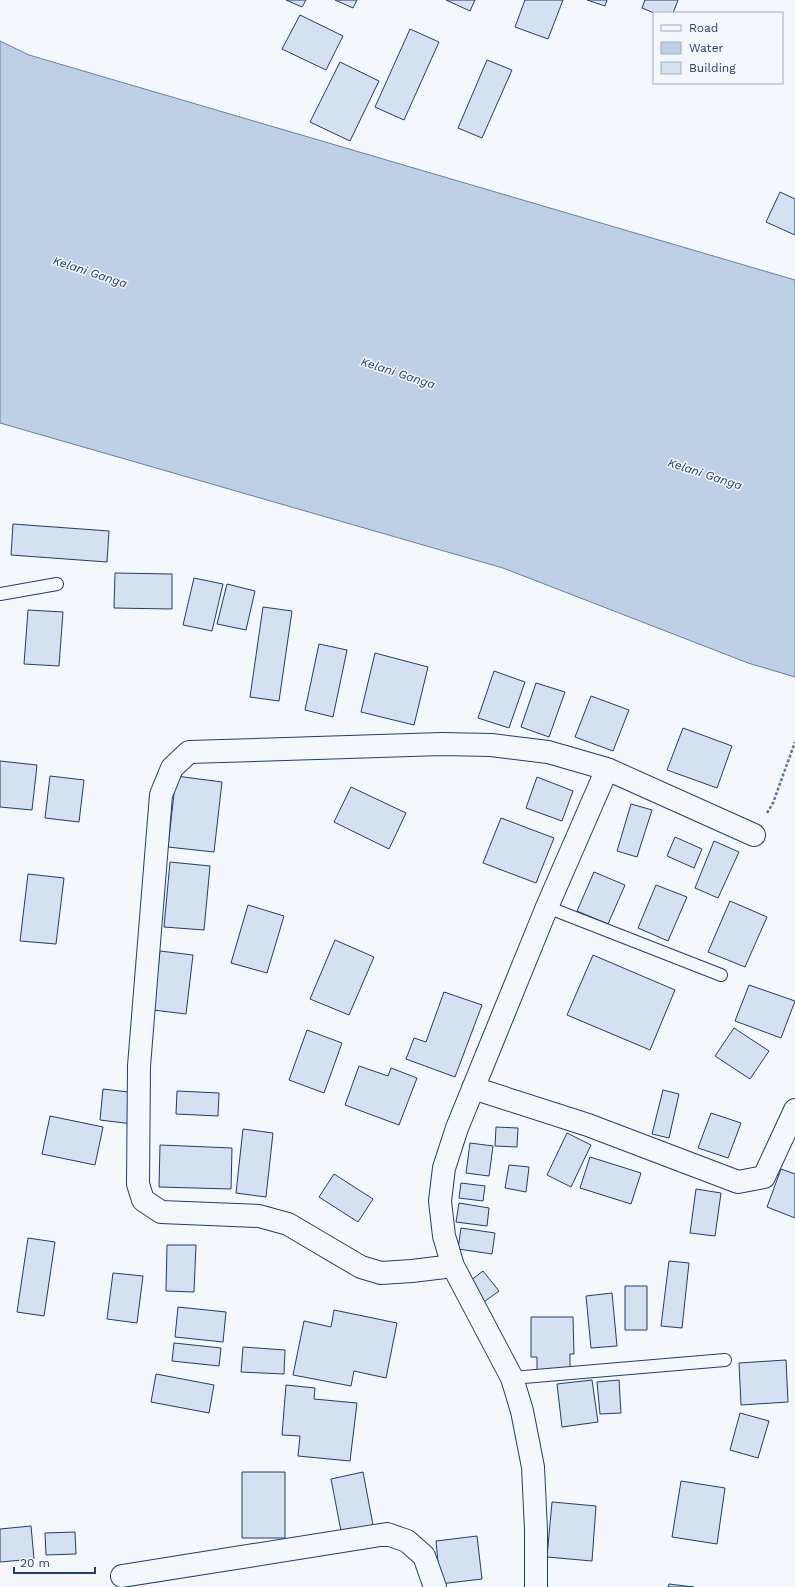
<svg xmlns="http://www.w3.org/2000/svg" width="795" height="1587" font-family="'Work Sans',sans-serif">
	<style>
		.water { fill: #bed0e5; stroke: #687fa3 }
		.building { fill: #d5e0f0; stroke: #1d3f73 }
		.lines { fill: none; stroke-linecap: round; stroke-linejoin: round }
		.service-casing { stroke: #1d3f73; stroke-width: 14 }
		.minor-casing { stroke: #1d3f73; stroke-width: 24 }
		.path { stroke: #5e769c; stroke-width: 2.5; stroke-dasharray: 3 2; stroke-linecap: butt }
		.service { stroke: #f4f7fb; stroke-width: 12 }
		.minor { stroke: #f4f7fb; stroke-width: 22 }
		.labels { text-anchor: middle; stroke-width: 3; stroke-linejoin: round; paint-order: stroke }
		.water-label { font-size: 12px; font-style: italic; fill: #1d3f73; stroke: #f4f7fb }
	</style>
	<rect width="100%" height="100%" fill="#f4f7fb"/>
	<!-- water -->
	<path class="water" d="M 0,41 L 29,55 L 795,280 L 795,677 L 748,663 L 503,568 L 0,423 Z"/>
	<!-- building -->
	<path class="building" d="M 286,0 L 306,0 L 302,7 Z
		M 335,0 L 357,0 L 353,8 Z
		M 446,0 L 475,0 L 470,11 Z
		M 525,0 L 563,0 L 548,39 L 515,27 Z
		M 587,0 L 607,0 L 605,6 Z
		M 645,0 L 678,0 L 673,13 L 654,13 L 642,8 Z
		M 300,15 L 343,36 L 326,70 L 282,49 Z
		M 410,29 L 439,42 L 404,120 L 375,107 Z
		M 487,60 L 512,70 L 482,138 L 458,128 Z
		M 340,62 L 379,81 L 350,141 L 310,122 Z
		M 780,192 L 795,199 L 795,235 L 766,222 Z
		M 13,524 L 109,531 L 107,562 L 11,555 Z
		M 115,573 L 172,574 L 172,609 L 114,608 Z
		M 194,578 L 223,584 L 212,631 L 183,625 Z
		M 227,584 L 255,591 L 246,630 L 217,624 Z
		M 263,607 L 292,611 L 279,701 L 250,697 Z
		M 28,610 L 63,612 L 59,666 L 24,664 Z
		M 319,644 L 347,650 L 333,717 L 305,710 Z
		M 375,653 L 428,667 L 414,725 L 361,712 Z
		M 494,671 L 525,682 L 509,728 L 478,718 Z
		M 536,683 L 565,692 L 549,737 L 521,727 Z
		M 591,696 L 629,710 L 613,751 L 575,737 Z
		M 683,728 L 732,746 L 717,788 L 667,770 Z
		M 0,761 L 37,765 L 32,810 L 0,807 Z
		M 50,776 L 84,780 L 79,822 L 45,818 Z
		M 176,776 L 222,782 L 214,852 L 168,847 Z
		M 537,777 L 573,791 L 562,821 L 526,808 Z
		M 351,787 L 406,813 L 389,849 L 334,822 Z
		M 631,804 L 652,810 L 637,857 L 617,851 Z
		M 501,818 L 554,838 L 536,883 L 483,863 Z
		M 675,837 L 702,849 L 694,868 L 667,856 Z
		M 714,841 L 739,852 L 718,898 L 695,888 Z
		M 170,862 L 210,866 L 204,930 L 164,927 Z
		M 594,872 L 625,885 L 608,924 L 577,911 Z
		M 28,874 L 64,878 L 56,944 L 20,941 Z
		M 656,885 L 687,897 L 668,941 L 638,928 Z
		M 730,901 L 767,917 L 745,967 L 708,952 Z
		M 248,905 L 284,916 L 267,973 L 231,963 Z
		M 335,940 L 374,957 L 349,1015 L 310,999 Z
		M 160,951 L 193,955 L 186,1014 L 153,1010 Z
		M 593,955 L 675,990 L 650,1050 L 567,1015 Z
		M 749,985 L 795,1001 L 781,1038 L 735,1021 Z
		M 444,992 L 482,1005 L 455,1077 L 406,1059 L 414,1038 L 426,1042 Z
		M 734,1028 L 769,1051 L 750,1079 L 715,1056 Z
		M 307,1030 L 342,1043 L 324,1093 L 289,1080 Z
		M 359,1066 L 388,1076 L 391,1068 L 417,1078 L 399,1125 L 345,1105 Z
		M 103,1089 L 137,1093 L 133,1124 L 100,1120 Z
		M 663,1090 L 679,1094 L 669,1138 L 652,1134 Z
		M 177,1091 L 219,1093 L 218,1116 L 176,1114 Z
		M 711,1113 L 741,1123 L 728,1158 L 698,1148 Z
		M 50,1116 L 103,1127 L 95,1165 L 42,1154 Z
		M 496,1127 L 518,1128 L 517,1147 L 495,1146 Z
		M 243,1129 L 273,1133 L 266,1197 L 236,1193 Z
		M 567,1133 L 591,1145 L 571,1187 L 547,1175 Z
		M 470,1143 L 493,1146 L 489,1176 L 466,1173 Z
		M 160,1145 L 232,1148 L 231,1189 L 159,1187 Z
		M 590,1157 L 641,1173 L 631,1204 L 580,1188 Z
		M 509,1165 L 529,1167 L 526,1192 L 505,1188 Z
		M 781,1169 L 795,1174 L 795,1218 L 767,1207 Z
		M 334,1174 L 373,1199 L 358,1222 L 319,1197 Z
		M 461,1183 L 485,1186 L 483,1201 L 459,1198 Z
		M 696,1189 L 721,1193 L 715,1236 L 690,1233 Z
		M 459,1203 L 489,1208 L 487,1226 L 456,1222 Z
		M 461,1228 L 495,1233 L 492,1254 L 458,1249 Z
		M 28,1238 L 55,1242 L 44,1316 L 17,1312 Z
		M 167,1245 L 196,1245 L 194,1292 L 166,1291 Z
		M 669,1261 L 689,1263 L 682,1328 L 661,1326 Z
		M 483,1271 L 499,1291 L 481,1304 L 466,1284 Z
		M 113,1273 L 143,1276 L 137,1323 L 107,1319 Z
		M 625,1286 L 647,1286 L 647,1330 L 625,1330 Z
		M 612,1293 L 617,1346 L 591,1348 L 586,1296 Z
		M 178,1307 L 226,1312 L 223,1342 L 175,1337 Z
		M 334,1310 L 397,1323 L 386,1378 L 354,1371 L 351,1386 L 293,1375 L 304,1321 L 331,1327 Z
		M 531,1317 L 573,1317 L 574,1354 L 570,1354 L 570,1372 L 537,1373 L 537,1357 L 531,1357 Z
		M 174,1343 L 221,1348 L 219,1366 L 172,1361 Z
		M 243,1347 L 285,1350 L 284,1374 L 241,1372 Z
		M 786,1360 L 788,1402 L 741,1405 L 739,1363 Z
		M 156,1374 L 214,1385 L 209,1413 L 151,1402 Z
		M 592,1380 L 598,1422 L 562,1427 L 557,1384 Z
		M 619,1380 L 621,1413 L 600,1414 L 597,1382 Z
		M 286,1385 L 315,1388 L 314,1399 L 357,1403 L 350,1461 L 298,1456 L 300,1436 L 282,1435 Z
		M 740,1413 L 769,1421 L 758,1458 L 730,1450 Z
		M 242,1472 L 285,1472 L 285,1538 L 242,1538 Z
		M 363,1472 L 373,1525 L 341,1531 L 331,1479 Z
		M 681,1481 L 725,1488 L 717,1544 L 672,1537 Z
		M 552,1502 L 596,1506 L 592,1561 L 547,1557 Z
		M 31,1526 L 34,1559 L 0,1562 L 0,1529 Z
		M 75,1532 L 76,1554 L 46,1555 L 45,1533 Z
		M 477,1536 L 482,1579 L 440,1584 L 436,1541 Z
		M 669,1584 L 694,1587 L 668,1587 Z"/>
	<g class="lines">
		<defs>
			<path id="service" d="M 0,594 L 57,584
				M 547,907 L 721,975
				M 512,1378 L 725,1360"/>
			<path id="minor" d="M 473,1088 L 588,1125 L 738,1182 L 764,1177 L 795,1110
				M 453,1266 L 412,1271 L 381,1273 L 361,1267 L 288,1224 L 259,1216 L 161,1212 L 143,1200 L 138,1184 L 139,1066 L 161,795 L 172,768 L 189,752 L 442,744 L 491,745 L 548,752 L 607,769 L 754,835
				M 122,1576 L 387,1534 L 407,1541 L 424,1556 L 435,1587
				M 536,1587 L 536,1530 L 533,1467 L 522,1411 L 512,1378 L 453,1266 L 444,1236 L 440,1201 L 444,1168 L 457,1128 L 547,907 L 607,769"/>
		</defs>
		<!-- service casing -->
		<use href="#service" class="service-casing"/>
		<!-- minor casing -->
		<use href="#minor" class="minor-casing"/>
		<!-- path -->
		<path class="path" d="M 767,813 L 773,803 L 795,742"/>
		<!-- service -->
		<use href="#service" class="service"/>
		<!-- minor -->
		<use href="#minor" class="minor"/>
	</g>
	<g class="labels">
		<!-- water labels -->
		<g class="water-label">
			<text transform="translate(90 272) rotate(18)" y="4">Kelani Ganga</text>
			<text transform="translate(398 373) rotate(18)" y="4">Kelani Ganga</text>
			<text transform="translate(705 474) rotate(18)" y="4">Kelani Ganga</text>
		</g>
	</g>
	<!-- legend -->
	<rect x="653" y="12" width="130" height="72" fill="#f4f7fb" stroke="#9eadc5"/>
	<rect x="661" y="25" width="20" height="6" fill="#f4f7fb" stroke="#9eadc5"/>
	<text x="689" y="32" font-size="12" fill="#1d3f73">Road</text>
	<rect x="661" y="42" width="20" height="12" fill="#bed0e5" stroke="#9eadc5"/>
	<text x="689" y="52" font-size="12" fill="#1d3f73">Water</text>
	<rect x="661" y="62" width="20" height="12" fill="#d5e0f0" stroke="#9eadc5"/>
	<text x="689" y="72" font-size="12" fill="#1d3f73">Building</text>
	<!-- scale -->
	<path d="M14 1567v6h81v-6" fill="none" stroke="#1d3f73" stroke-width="2"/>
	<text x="20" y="1567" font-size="12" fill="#1d3f73" stroke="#f4f7fb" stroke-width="3" paint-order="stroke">20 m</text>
</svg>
